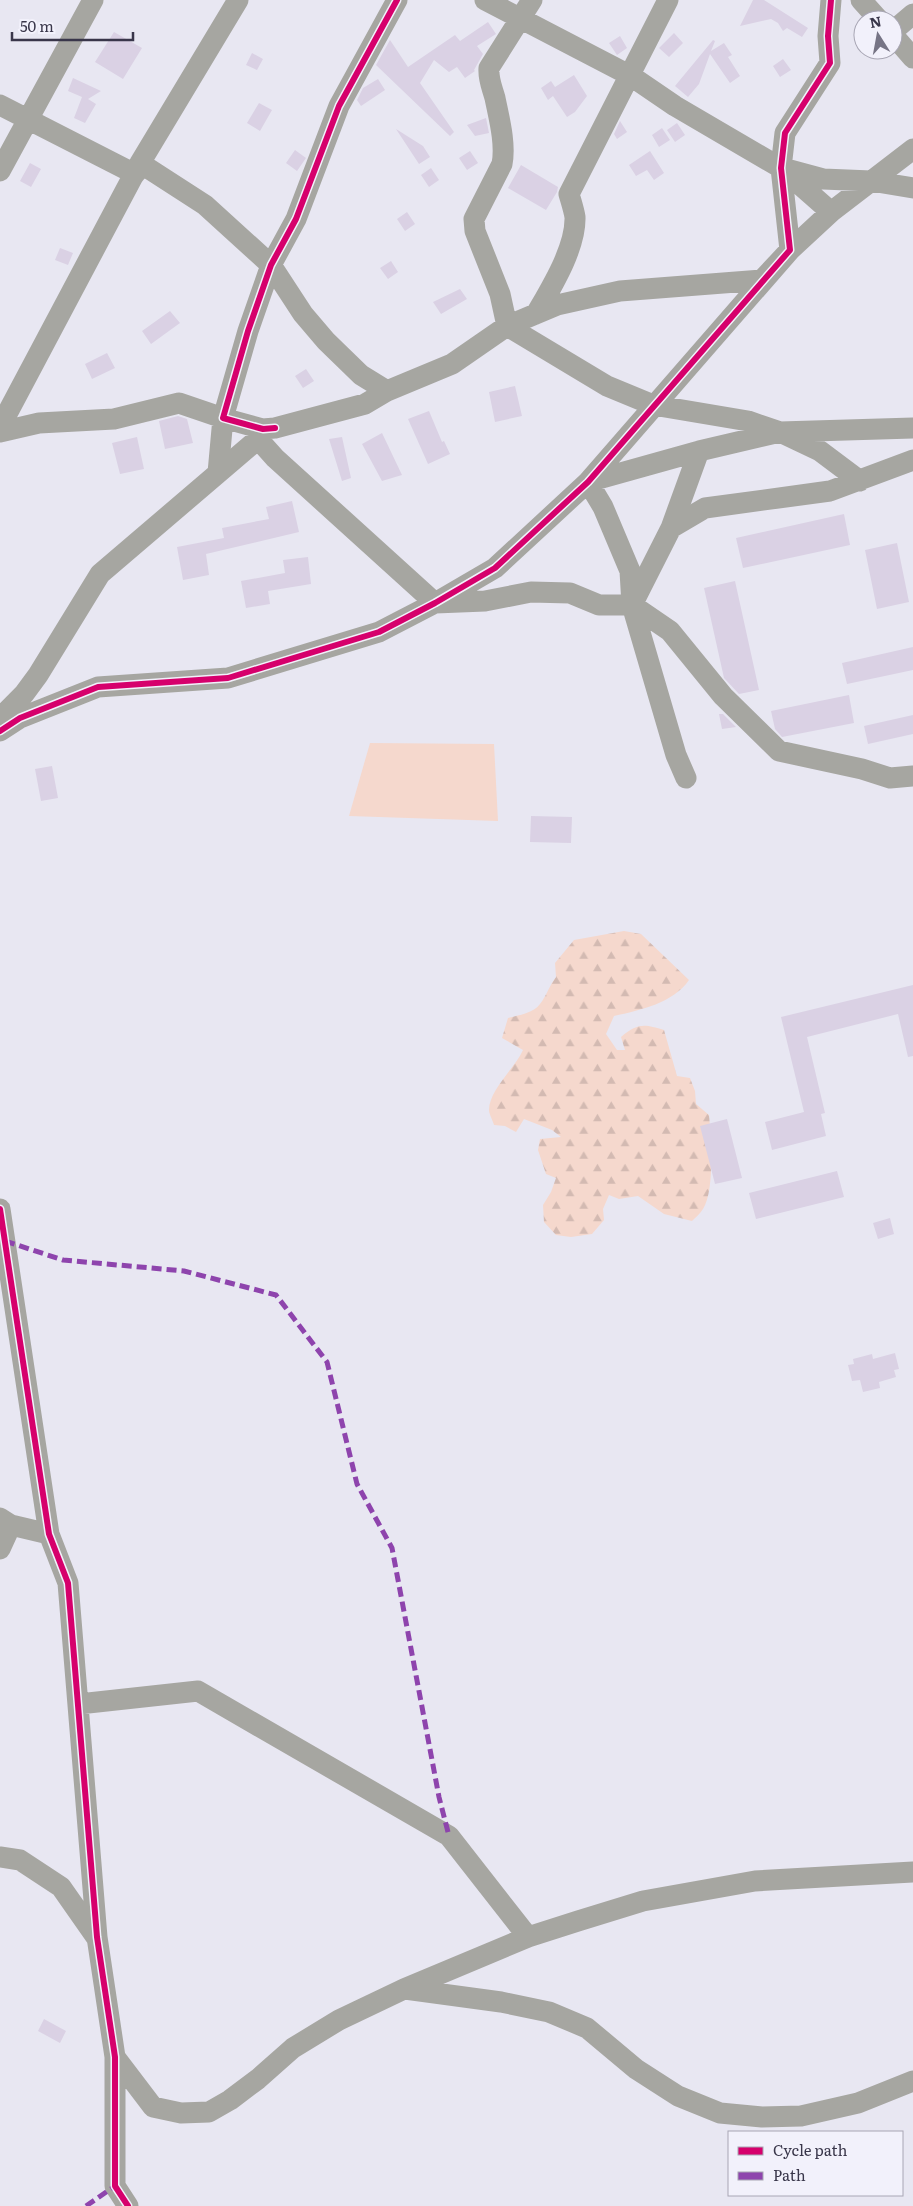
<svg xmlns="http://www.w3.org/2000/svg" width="913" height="2206" font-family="Literata,serif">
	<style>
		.green { fill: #f5d8cd }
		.forest { fill: url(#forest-firs) }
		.building { fill: #dad1e4 }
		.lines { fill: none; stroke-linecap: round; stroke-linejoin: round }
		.minor { stroke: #a6a6a1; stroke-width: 21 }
		.quiet { stroke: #8e44ad; stroke-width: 5; stroke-dasharray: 10 5; stroke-linecap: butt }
		.cycleway-casing { stroke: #f2f1fb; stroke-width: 9 }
		.cycleway { stroke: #d6006c; stroke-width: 6 }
	</style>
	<defs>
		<pattern id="forest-firs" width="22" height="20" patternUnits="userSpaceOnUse" patternTransform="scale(1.25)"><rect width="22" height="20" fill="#f5d8cd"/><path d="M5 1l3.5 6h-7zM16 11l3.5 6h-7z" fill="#d3bab2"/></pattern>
	</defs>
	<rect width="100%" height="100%" fill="#e8e7f2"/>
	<!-- green -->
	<path class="green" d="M 370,743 L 494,744 L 498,821 L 349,816 Z"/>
	<!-- forest -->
	<path class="forest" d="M 624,931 L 641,934 L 689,980 C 673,1003 641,1010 614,1016 L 606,1034 L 617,1050 L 625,1050 L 621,1037 C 638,1023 644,1024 664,1030 L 677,1076 L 690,1078 L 695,1091 L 696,1104 L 709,1115 C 711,1137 715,1190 703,1209 C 700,1214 695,1218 692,1221 L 664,1214 L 638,1196 L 619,1199 L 609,1195 L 603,1209 L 604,1220 L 592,1234 L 571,1237 L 556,1235 L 544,1222 L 543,1205 L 551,1192 L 556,1178 L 546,1174 L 538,1150 L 540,1139 L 561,1137 L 552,1130 L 524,1119 L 516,1132 L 505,1126 L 494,1125 C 493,1121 489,1114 489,1110 C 489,1090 515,1068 523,1050 L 502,1038 L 508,1018 C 519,1015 534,1013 540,1004 C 547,995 549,986 556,977 L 555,963 L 574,940 Z"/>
	<!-- building -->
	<path class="building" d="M 753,0 L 764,0 L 808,28 L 802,37 L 787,28 L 783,31 L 778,23 L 771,19 L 740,26 Z
		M 488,22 L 496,34 L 477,46 L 483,54 L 474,70 L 475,71 L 465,78 L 457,67 L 449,72 L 434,60 L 420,83 L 454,132 L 450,136 L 376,65 L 390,40 L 408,67 L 455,35 L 460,41 Z
		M 114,32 L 142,48 L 123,79 L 95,62 Z
		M 674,33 L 683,43 L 669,57 L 659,48 Z
		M 620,36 L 627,48 L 617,55 L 609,43 Z
		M 713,40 L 715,41 L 711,51 L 724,43 L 732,55 L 728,57 L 740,76 L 730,83 L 710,54 L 699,84 L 688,97 L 675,86 Z
		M 252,53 L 263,59 L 257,70 L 246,65 Z
		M 783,59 L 791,70 L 780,77 L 773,66 Z
		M 574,75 L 587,96 L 575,112 L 567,117 L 553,96 L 548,100 L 541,88 L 551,81 L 555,87 Z
		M 73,78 L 101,91 L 88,99 L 96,104 L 85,123 L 74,118 L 82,97 L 68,91 Z
		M 378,79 L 385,90 L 361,106 L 357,100 L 363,88 Z
		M 259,103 L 272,110 L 260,131 L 247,123 Z
		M 486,118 L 489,133 L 475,136 L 467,125 Z
		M 620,121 L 627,132 L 617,139 L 614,134 Z
		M 677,123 L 685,135 L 675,142 L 667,130 Z
		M 662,128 L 670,140 L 659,147 L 652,135 Z
		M 396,129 L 423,146 L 430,157 L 419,164 Z
		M 295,150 L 306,158 L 297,171 L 286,163 Z
		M 470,151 L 478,163 L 467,170 L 459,158 Z
		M 650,151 L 664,173 L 654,180 L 647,170 L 636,176 L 629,165 Z
		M 30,163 L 41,169 L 31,187 L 20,181 Z
		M 521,165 L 558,187 L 557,192 L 546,210 L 508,188 Z
		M 431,168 L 439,180 L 429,187 L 421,175 Z
		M 407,212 L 415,224 L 405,231 L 397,219 Z
		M 60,248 L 73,253 L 68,265 L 55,260 Z
		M 391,261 L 398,272 L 388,279 L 380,268 Z
		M 460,289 L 467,299 L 441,314 L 433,302 Z
		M 170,311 L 180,323 L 151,344 L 142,331 Z
		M 107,353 L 115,368 L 92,379 L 85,364 Z
		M 306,369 L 314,381 L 303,388 L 295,376 Z
		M 515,386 L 522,416 L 495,422 L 489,392 Z
		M 429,411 L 442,442 L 444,441 L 450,454 L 428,464 L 408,419 Z
		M 178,416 L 187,419 L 193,443 L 165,449 L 159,421 Z
		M 382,433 L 402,475 L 382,481 L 362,444 Z
		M 137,437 L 144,469 L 120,474 L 112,443 Z
		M 342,437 L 351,478 L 342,481 L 329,439 Z
		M 292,501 L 299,532 L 206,554 L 209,575 L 183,580 L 177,547 L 224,538 L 222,528 L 269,519 L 266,507 Z
		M 844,514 L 850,545 L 743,568 L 736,538 Z
		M 897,543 L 909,602 L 877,609 L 865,550 Z
		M 308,557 L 311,584 L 268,591 L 270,604 L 246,608 L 241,581 L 285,573 L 283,560 Z
		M 735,581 L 759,690 L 739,694 L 724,678 L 704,588 Z
		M 913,647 L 913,670 L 847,684 L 842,663 Z
		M 849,695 L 854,723 L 782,737 L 775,729 L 771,711 Z
		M 719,714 L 723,714 L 736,727 L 722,729 Z
		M 913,715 L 913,734 L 868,744 L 864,726 Z
		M 52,766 L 58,798 L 41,801 L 35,769 Z
		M 531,816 L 572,817 L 571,843 L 530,842 Z
		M 913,985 L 913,1056 L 908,1057 L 898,1014 L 807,1037 L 825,1113 L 821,1114 L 826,1136 L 772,1150 L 765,1122 L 804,1112 L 781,1017 Z
		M 727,1119 L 742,1178 L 715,1184 L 700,1126 Z
		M 837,1171 L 844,1197 L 756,1219 L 749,1193 Z
		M 890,1218 L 894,1234 L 878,1239 L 873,1223 Z
		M 895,1353 L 899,1369 L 894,1370 L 896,1377 L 879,1382 L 880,1388 L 863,1392 L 860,1380 L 852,1381 L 848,1365 L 854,1364 L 853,1359 L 872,1354 L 873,1359 Z
		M 44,2019 L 66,2031 L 60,2043 L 38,2031 Z"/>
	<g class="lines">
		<!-- minor -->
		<path class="minor" d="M 397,0 L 339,106 L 296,219 L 271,265 L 248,331 L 223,418 L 263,429 L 275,428 L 365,404 L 387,391 L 452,364 L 507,326 L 557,305 L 620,291 L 762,280 L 790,250 L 831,212 L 913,149
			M 485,0 L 631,76 L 675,106 L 781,168 L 831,212
			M 532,0 L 489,68 C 488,79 492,87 495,98 C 499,118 506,144 502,164 L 474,219 L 475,231 L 500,294 L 507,326 L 607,386 L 653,405 L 748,421 L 780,432 L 820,451 L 860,481
			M 861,0 L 879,20
			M 893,31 L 913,14
			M 893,35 L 913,58
			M 0,105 L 135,174
			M 140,163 L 205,205 L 271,265 L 303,314 L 326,341 L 361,375 L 387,391
			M 786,169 L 823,179 L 871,181 L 913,188
			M 0,171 L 93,0
			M 536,314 C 551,288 576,248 575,217 C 574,210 571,201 569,194 L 668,0
			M 0,427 L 140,163 L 238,0
			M 263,429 L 258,439 L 275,458 L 435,603 L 485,601 L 531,592 L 570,593 L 599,605 L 632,605 L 671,528 L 705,508 L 830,491 L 913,460
			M 0,432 L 39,423 L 114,419 L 179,403 L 223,418 L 218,473
			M 671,528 L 699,451
			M 632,605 L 670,631 L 723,696 L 779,751 L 862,769 L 890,778 L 913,776
			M 0,718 L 24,694 L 38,675 L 100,574 L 258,439
			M 0,731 L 20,718 L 98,687 L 228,678 L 379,632 L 435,603 L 495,568 L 588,482 L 790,250 L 781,168 L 785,133 L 830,63 L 828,36 L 831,0
			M 686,778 L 676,755 L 632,605 L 630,571 L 603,507 L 588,482 L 699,451 L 780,432 L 913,428
			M 0,1209 L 49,1534 L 68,1583 L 97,1937 L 115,2057 L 115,2186 L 128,2206
			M 0,1518 L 11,1525 L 49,1534
			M 0,1549 L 11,1525
			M 79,1704 L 198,1691 L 449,1836 L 528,1937
			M 0,1857 L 20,1860 L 61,1887 L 96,1937
			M 405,1989 L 501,2002 L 549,2012 L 587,2028 L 636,2069 L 678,2096 L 720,2113 L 762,2117 L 801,2116 L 858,2103 L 913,2081
			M 115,2057 L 153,2107 L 181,2113 L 209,2112 L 230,2100 L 258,2079 L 293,2048 L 339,2020 L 404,1989 L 528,1937 L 578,1921 L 643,1901 L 755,1881 L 913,1872"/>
		<!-- quiet -->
		<path class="quiet" d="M 5,1241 L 63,1260 L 184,1271 L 276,1295 L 327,1362 L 357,1484 L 392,1548 L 439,1797 L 449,1836
			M 86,2206 L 115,2186"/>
		<defs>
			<path id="cycleway" d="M 275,428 L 263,429 L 223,418 L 248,331 L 271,265 L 296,219 L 339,106 L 397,0
				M 0,731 L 20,718 L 98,687 L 228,678 L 379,632 L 435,603 L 495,568 L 588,482 L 790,250 L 781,168 L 785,133 L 830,63 L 828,36 L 831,0
				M 0,1209 L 49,1534 L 68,1583 L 97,1937 L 115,2057 L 115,2186 L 128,2206"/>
		</defs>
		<!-- cycleway casing -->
		<use href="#cycleway" class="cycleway-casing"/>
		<!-- cycleway -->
		<use href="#cycleway" class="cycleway"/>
	</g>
	<!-- legend -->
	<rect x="728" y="2131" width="175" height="65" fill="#f2f1fb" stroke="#a8a6b4"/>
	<rect x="738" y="2147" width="25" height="8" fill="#d6006c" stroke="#a8a6b4"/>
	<text x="773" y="2156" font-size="15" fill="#39364a">Cycle path</text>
	<rect x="738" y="2172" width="25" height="8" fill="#8e44ad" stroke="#a8a6b4"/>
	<text x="773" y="2181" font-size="15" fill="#39364a">Path</text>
	<!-- north arrow -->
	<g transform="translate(878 35) rotate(349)"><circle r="24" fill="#f2f1fb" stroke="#a8a6b4"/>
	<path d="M0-4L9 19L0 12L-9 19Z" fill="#767485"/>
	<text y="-8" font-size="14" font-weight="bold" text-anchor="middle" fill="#39364a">N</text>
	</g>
	<!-- scale -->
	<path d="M12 32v8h121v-8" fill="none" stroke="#39364a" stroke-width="2.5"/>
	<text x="20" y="32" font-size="15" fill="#39364a" stroke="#f2f1fb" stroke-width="4" paint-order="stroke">50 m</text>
</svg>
